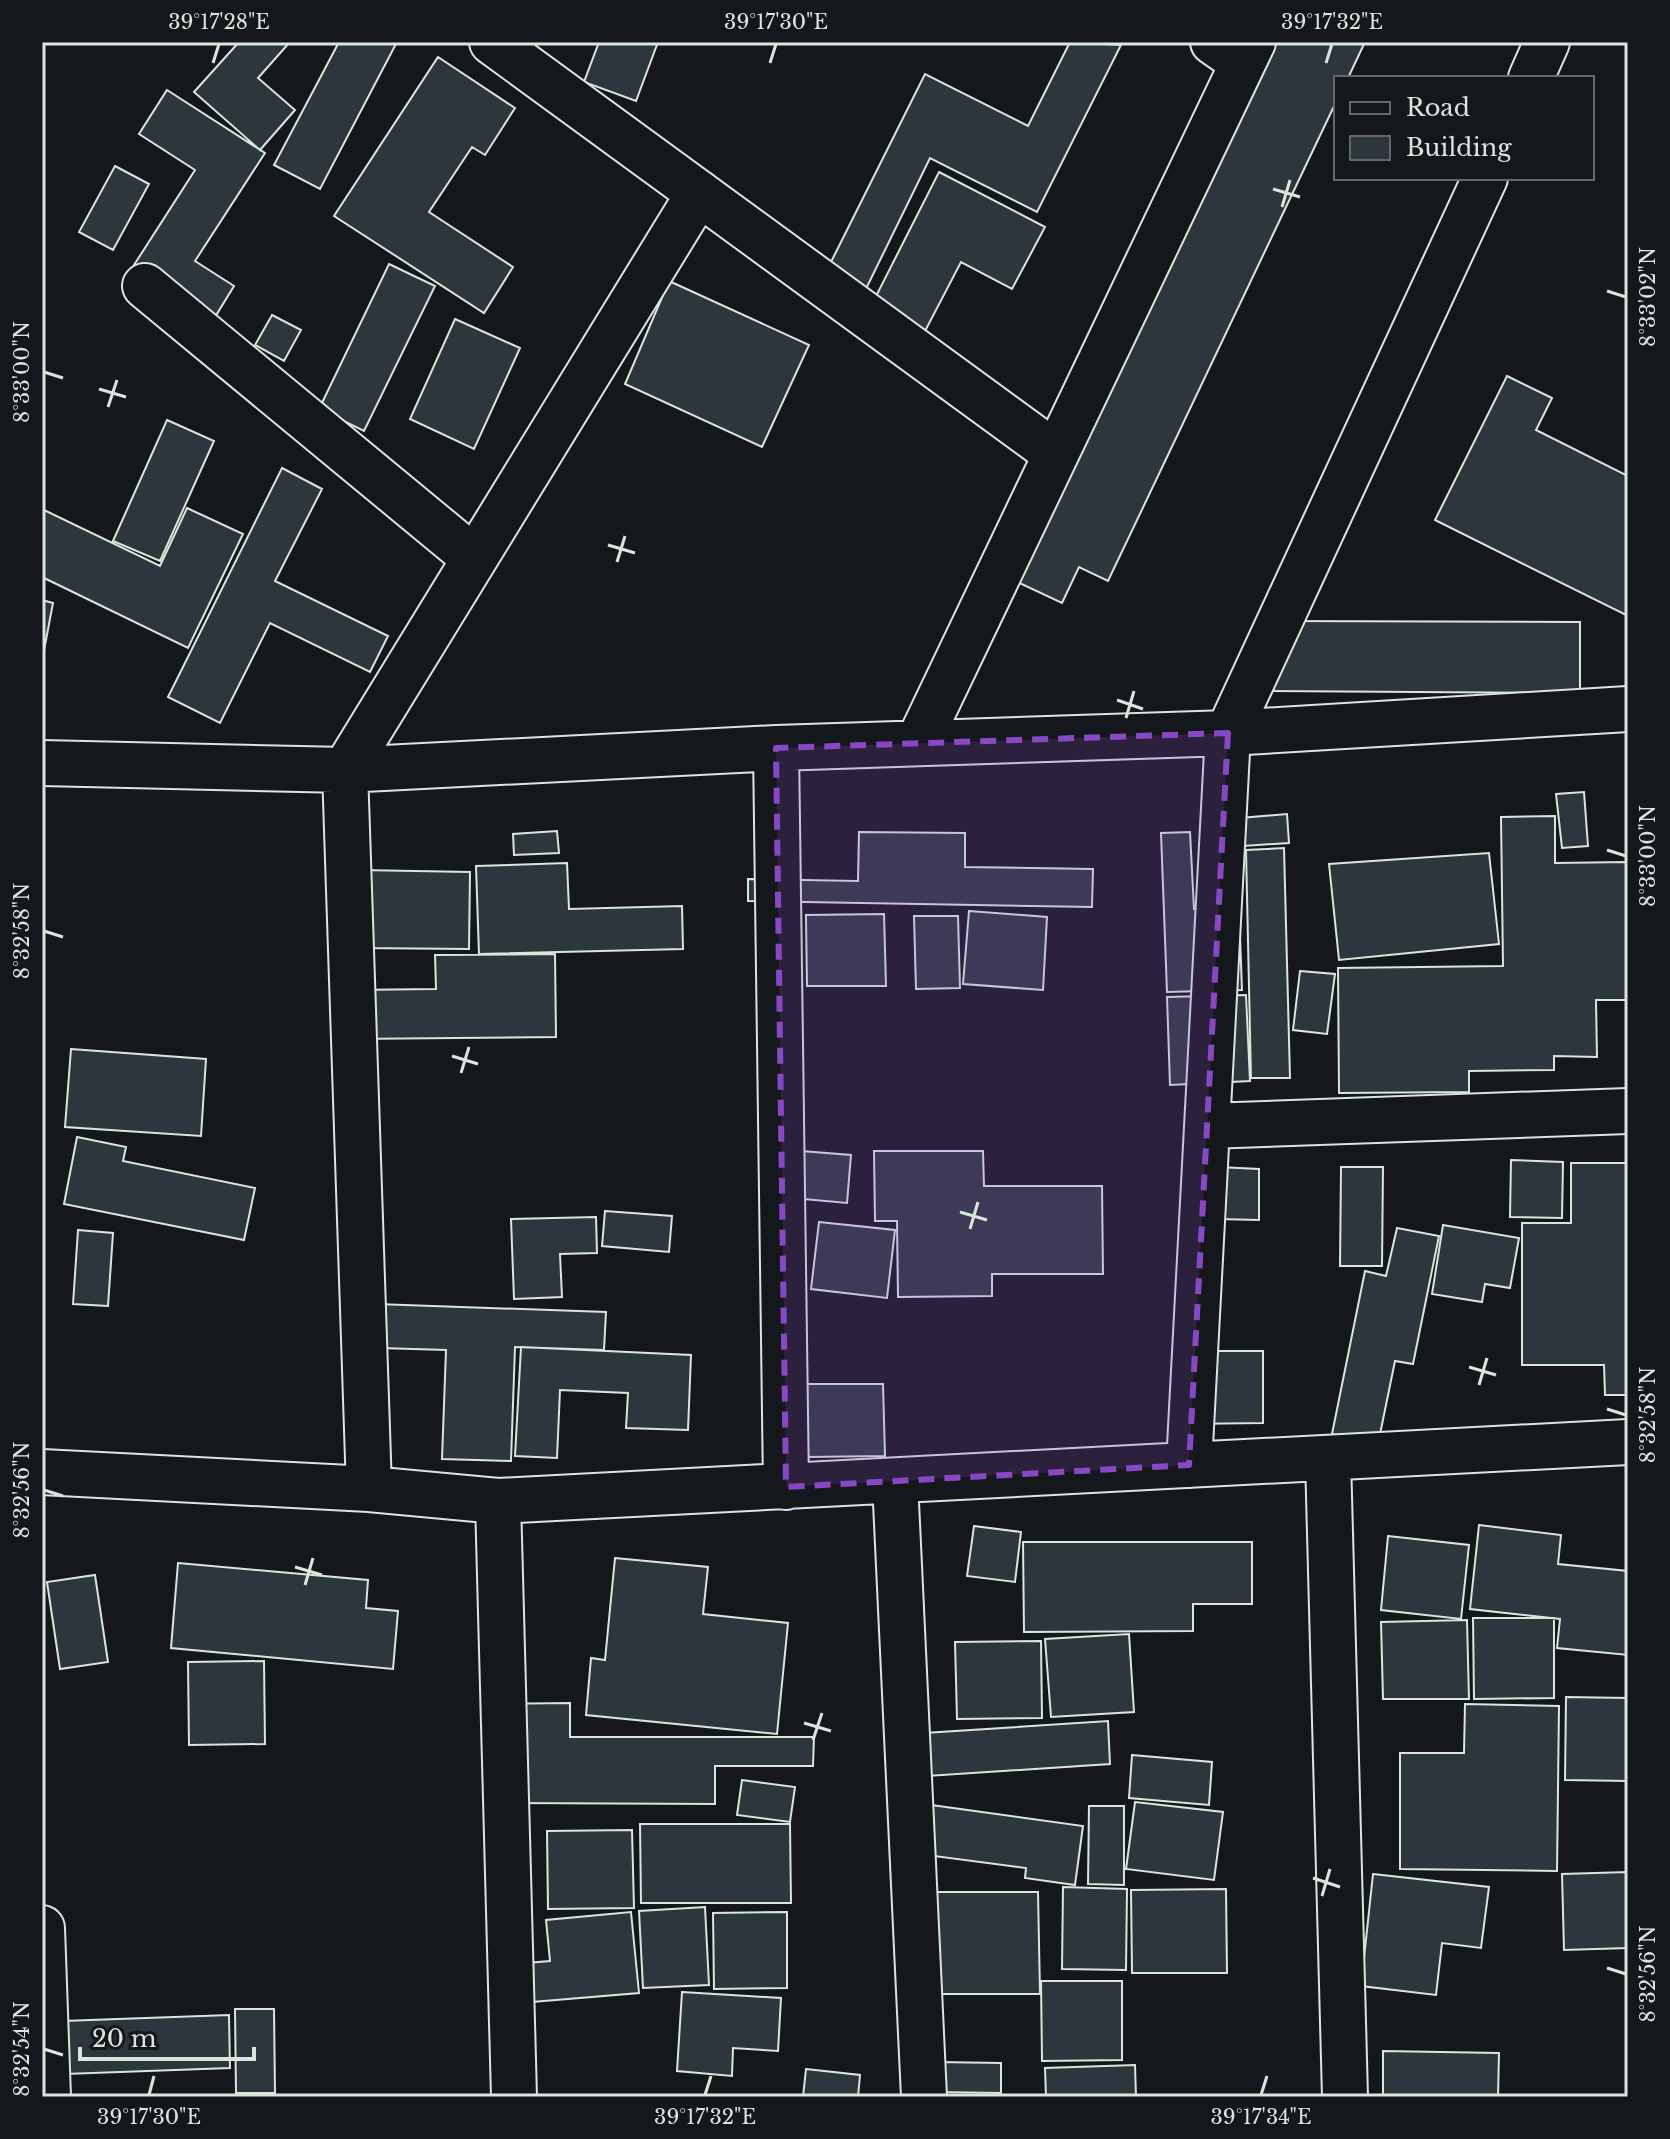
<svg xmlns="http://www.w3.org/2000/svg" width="1670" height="2139" font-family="'Libre Baskerville',serif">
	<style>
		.building { fill: #2c363c; stroke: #d8e6dc; stroke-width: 2 }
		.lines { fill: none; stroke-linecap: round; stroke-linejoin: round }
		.minor-casing { stroke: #d8e6dc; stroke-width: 48 }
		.minor { stroke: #14181c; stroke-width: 44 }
		.marked { fill: #8948c3; fill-opacity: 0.2; stroke: #8948c3; stroke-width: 6; stroke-dasharray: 16 10; stroke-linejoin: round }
		.ticks { fill: none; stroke: #d8e6dc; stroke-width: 3 }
		.neatline { fill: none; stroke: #d8e6dc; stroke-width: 3 }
		.ticks-label { font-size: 20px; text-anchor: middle; fill: #d8e6dc }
	</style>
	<rect width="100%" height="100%" fill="#14181c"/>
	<!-- building -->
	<path class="building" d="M 239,42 L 290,42 L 258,78 L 295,110 L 260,150 L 194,92 Z
		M 339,42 L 397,42 L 320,189 L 274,165 Z
		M 599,42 L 658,42 L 636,101 L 584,82 Z
		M 1070,42 L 1121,45 L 1037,212 L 930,158 L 862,297 L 823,278 L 925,74 L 1028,126 Z
		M 1274,42 L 1365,42 L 1348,78 L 1336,78 L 1336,102 L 1108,581 L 1079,567 L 1062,603 L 998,573 Z
		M 438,57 L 515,108 L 485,155 L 472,147 L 429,212 L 513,267 L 484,313 L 334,216 Z
		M 167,90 L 265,153 L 195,261 L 234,286 L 215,317 L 134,265 L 195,170 L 139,134 Z
		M 115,166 L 149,184 L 113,250 L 79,232 Z
		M 939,172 L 1045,227 L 1012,289 L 961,262 L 923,335 L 870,308 Z
		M 389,264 L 435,286 L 364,431 L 319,409 Z
		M 669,281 L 809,345 L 762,447 L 625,384 Z
		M 272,315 L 301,330 L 284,361 L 255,345 Z
		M 455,319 L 520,348 L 474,449 L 410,419 Z
		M 1507,376 L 1552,398 L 1536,430 L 1628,476 L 1628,616 L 1435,520 Z
		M 167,420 L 214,441 L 160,561 L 113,541 Z
		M 282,468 L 322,489 L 275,581 L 388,636 L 370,672 L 270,623 L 220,723 L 168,697 Z
		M 187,508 L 243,534 L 188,648 L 42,577 L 42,509 L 160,566 Z
		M 42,600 L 53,603 L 42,661 Z
		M 1266,621 L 1580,622 L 1580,693 L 1265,691 Z
		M 1584,792 L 1588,846 L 1562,848 L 1556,794 Z
		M 1287,814 L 1289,843 L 1243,846 L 1240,818 Z
		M 1555,816 L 1555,863 L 1628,862 L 1628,1000 L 1596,1000 L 1597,1057 L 1554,1056 L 1554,1070 L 1469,1071 L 1469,1092 L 1339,1093 L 1338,968 L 1503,966 L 1501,817 Z
		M 557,831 L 559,853 L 514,855 L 513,834 Z
		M 859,832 L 965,833 L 965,867 L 1093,869 L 1092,907 L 748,901 L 748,879 L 858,881 Z
		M 1190,832 L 1194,909 L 1239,908 L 1242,990 L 1167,992 L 1161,833 Z
		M 1284,848 L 1290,1078 L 1251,1078 L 1246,850 Z
		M 1489,853 L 1499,944 L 1339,960 L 1329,864 Z
		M 567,863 L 569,909 L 682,906 L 683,949 L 479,954 L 476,866 Z
		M 359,870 L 470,872 L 469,949 L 359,948 Z
		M 969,911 L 1047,917 L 1043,990 L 963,984 Z
		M 884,914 L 886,986 L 807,986 L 806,915 Z
		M 914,916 L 958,916 L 960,988 L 916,989 Z
		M 555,954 L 556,1037 L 351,1039 L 350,990 L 436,989 L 435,955 Z
		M 1300,971 L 1335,974 L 1327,1034 L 1293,1030 Z
		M 1246,995 L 1250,1081 L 1170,1085 L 1167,997 Z
		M 71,1049 L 206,1059 L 201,1136 L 65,1127 Z
		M 77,1137 L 126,1147 L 123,1161 L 255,1188 L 244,1240 L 64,1204 Z
		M 764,1148 L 851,1155 L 847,1203 L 760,1195 Z
		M 874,1151 L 983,1151 L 984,1186 L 1102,1186 L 1103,1274 L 992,1274 L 992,1296 L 898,1297 L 897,1221 L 875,1221 Z
		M 1511,1160 L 1563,1162 L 1562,1218 L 1510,1217 Z
		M 1571,1163 L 1628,1163 L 1628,1395 L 1605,1395 L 1604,1365 L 1522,1365 L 1522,1223 L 1571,1223 Z
		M 1218,1167 L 1259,1169 L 1259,1220 L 1217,1219 Z
		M 1341,1167 L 1383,1167 L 1382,1266 L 1340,1266 Z
		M 605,1211 L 672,1216 L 669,1252 L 602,1246 Z
		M 596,1217 L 597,1253 L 560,1254 L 562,1297 L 514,1299 L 511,1219 Z
		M 819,1222 L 895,1230 L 887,1298 L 811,1289 Z
		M 1443,1225 L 1519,1238 L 1510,1288 L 1485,1284 L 1482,1302 L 1432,1294 Z
		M 1397,1228 L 1439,1236 L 1413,1364 L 1395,1361 L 1378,1444 L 1332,1434 L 1365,1271 L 1386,1276 Z
		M 78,1230 L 113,1233 L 108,1306 L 73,1304 Z
		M 348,1303 L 606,1312 L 604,1350 L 515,1347 L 511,1461 L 442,1459 L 446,1350 L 346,1347 Z
		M 521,1347 L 691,1355 L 688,1430 L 626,1428 L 628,1393 L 560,1390 L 557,1458 L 515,1456 Z
		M 1187,1351 L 1263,1351 L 1263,1423 L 1186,1424 Z
		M 804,1384 L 883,1384 L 885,1456 L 806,1457 Z
		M 1479,1525 L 1561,1535 L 1558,1564 L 1628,1571 L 1628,1655 L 1557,1648 L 1560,1619 L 1470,1609 Z
		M 974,1526 L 1021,1532 L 1015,1582 L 967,1576 Z
		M 1388,1536 L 1469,1545 L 1461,1619 L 1381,1610 Z
		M 1023,1542 L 1252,1542 L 1252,1604 L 1193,1604 L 1193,1631 L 1024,1632 Z
		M 615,1558 L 708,1567 L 703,1614 L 788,1623 L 777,1734 L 586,1715 L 591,1658 L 605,1660 Z
		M 178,1563 L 368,1580 L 366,1608 L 398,1611 L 393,1669 L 171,1648 Z
		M 95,1575 L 108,1662 L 60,1669 L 47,1582 Z
		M 1473,1618 L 1554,1618 L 1554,1698 L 1474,1699 Z
		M 1467,1620 L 1469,1699 L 1383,1699 L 1381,1622 Z
		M 1129,1634 L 1134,1712 L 1051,1717 L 1045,1639 Z
		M 1041,1641 L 1042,1718 L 957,1719 L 955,1642 Z
		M 264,1661 L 265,1744 L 189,1745 L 188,1662 Z
		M 1566,1697 L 1628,1698 L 1628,1781 L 1565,1780 Z
		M 570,1703 L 570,1737 L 814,1737 L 813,1766 L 715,1766 L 715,1804 L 489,1803 L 489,1704 Z
		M 1465,1704 L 1559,1706 L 1557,1871 L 1400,1869 L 1400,1753 L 1464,1753 Z
		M 1108,1721 L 1110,1764 L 912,1777 L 909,1734 Z
		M 1132,1755 L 1212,1762 L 1209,1805 L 1129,1798 Z
		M 742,1780 L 795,1787 L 790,1822 L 737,1815 Z
		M 1135,1802 L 1223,1812 L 1214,1880 L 1126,1869 Z
		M 917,1803 L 1083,1826 L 1075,1885 L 1025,1878 L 1026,1868 L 911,1853 Z
		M 1089,1806 L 1124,1806 L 1124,1885 L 1088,1884 Z
		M 640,1824 L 790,1824 L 791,1903 L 641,1903 Z
		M 632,1830 L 634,1908 L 548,1909 L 547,1831 Z
		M 1628,1872 L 1628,1948 L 1564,1950 L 1562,1874 Z
		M 1373,1874 L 1489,1887 L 1481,1948 L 1442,1943 L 1436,1995 L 1361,1986 Z
		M 1063,1887 L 1127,1889 L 1126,1970 L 1062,1969 Z
		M 1226,1889 L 1227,1973 L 1132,1973 L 1131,1890 Z
		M 918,1892 L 1038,1892 L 1040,1994 L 919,1994 Z
		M 705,1907 L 709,1985 L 643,1988 L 639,1911 Z
		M 631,1912 L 639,1993 L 495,2005 L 491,1966 L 550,1961 L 546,1920 Z
		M 787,1912 L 787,1988 L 714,1989 L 713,1913 Z
		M 1041,1981 L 1122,1981 L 1122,2060 L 1042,2061 Z
		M 682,1992 L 781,1998 L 778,2051 L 733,2048 L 732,2076 L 677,2071 Z
		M 235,2009 L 274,2009 L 275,2093 L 236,2093 Z
		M 229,2015 L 230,2068 L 65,2074 L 63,2021 Z
		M 1383,2051 L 1499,2053 L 1498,2097 L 1383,2097 Z
		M 937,2062 L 1001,2063 L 1001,2093 L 936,2092 Z
		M 1135,2065 L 1136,2097 L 1046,2097 L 1045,2068 Z
		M 806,2069 L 860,2075 L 858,2097 L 803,2097 Z"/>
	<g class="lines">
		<defs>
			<path id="minor" d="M 492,42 L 1056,454
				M 1213,42 L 1243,63
				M 1531,78 L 1547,42
				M 145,286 L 474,558
				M 918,743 L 1253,42
				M 776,748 L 786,1487
				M 42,763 L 345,770 L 776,748 L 1228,733 L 1628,709
				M 1207,1126 L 1628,1111
				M 1328,1458 L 1345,2097
				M 1189,1465 L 1228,733 L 1485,178
				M 42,1472 L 369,1489 L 498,1501 L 1628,1442
				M 895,1481 L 924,2097
				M 369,1489 L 345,770 L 699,193
				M 498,1501 L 514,2097
				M 42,1928 L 48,2097"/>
		</defs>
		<!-- minor casing -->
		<use href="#minor" class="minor-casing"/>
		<!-- minor -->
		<use href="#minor" class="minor"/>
	</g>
	<!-- marked area -->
	<path class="marked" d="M 1228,733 L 1189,1465 L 786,1487 L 776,748 Z"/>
	<!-- ticks -->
	<path class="ticks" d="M 213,63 L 219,44M 770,63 L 776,44M 1326,63 L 1332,44M 1273,189 L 1300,197M 1282,207 L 1290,180M 1607,291 L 1626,297M 44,372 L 63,378M 99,389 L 126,397M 108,407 L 117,380M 608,545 L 635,553M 617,562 L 625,536M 1117,700 L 1143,709M 1126,718 L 1134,691M 1607,850 L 1626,856M 44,931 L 63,937M 452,1056 L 478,1064M 461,1073 L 469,1047M 960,1212 L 987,1220M 970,1229 L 978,1202M 1469,1367 L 1496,1375M 1479,1385 L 1487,1358M 1607,1409 L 1626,1415M 44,1490 L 63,1496M 295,1567 L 322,1575M 305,1585 L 313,1558M 804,1723 L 831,1731M 813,1740 L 822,1713M 1313,1878 L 1340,1887M 1322,1896 L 1330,1869M 1607,1968 L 1626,1974M 44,2049 L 63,2055M 149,2095 L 154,2076M 705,2095 L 711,2076M 1261,2095 L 1267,2076"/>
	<!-- border -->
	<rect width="1670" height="2139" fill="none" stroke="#14181c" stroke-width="88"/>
	<!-- legend -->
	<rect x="1334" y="76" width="260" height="104" fill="#14181c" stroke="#626a69" stroke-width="2"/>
	<rect x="1350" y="102" width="40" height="12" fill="#14181c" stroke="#626a69" stroke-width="2"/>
	<text x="1406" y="116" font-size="24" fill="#d8e6dc">Road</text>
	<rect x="1350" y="136" width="40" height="24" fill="#2c363c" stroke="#626a69" stroke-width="2"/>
	<text x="1406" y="156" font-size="24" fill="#d8e6dc">Building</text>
	<!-- scale -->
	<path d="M80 2047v12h174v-12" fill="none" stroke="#d8e6dc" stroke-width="4"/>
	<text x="92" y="2047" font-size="24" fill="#d8e6dc" stroke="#14181c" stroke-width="6" paint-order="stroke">20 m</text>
	<rect x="44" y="44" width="1582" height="2051" class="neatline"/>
	<g class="ticks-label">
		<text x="219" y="29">39°17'28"E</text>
		<text x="776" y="29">39°17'30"E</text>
		<text x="1332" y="29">39°17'32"E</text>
		<text transform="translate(1648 297) rotate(-90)" y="7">8°33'02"N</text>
		<text transform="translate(22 372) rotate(-90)" y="7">8°33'00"N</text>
		<text transform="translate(1648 856) rotate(-90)" y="7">8°33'00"N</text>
		<text transform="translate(22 931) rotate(-90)" y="7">8°32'58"N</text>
		<text transform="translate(1648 1415) rotate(-90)" y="7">8°32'58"N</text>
		<text transform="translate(22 1490) rotate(-90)" y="7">8°32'56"N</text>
		<text transform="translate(1648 1974) rotate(-90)" y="7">8°32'56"N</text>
		<text transform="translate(22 2049) rotate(-90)" y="7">8°32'54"N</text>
		<text x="149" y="2124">39°17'30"E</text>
		<text x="705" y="2124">39°17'32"E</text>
		<text x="1261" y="2124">39°17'34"E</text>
	</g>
</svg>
